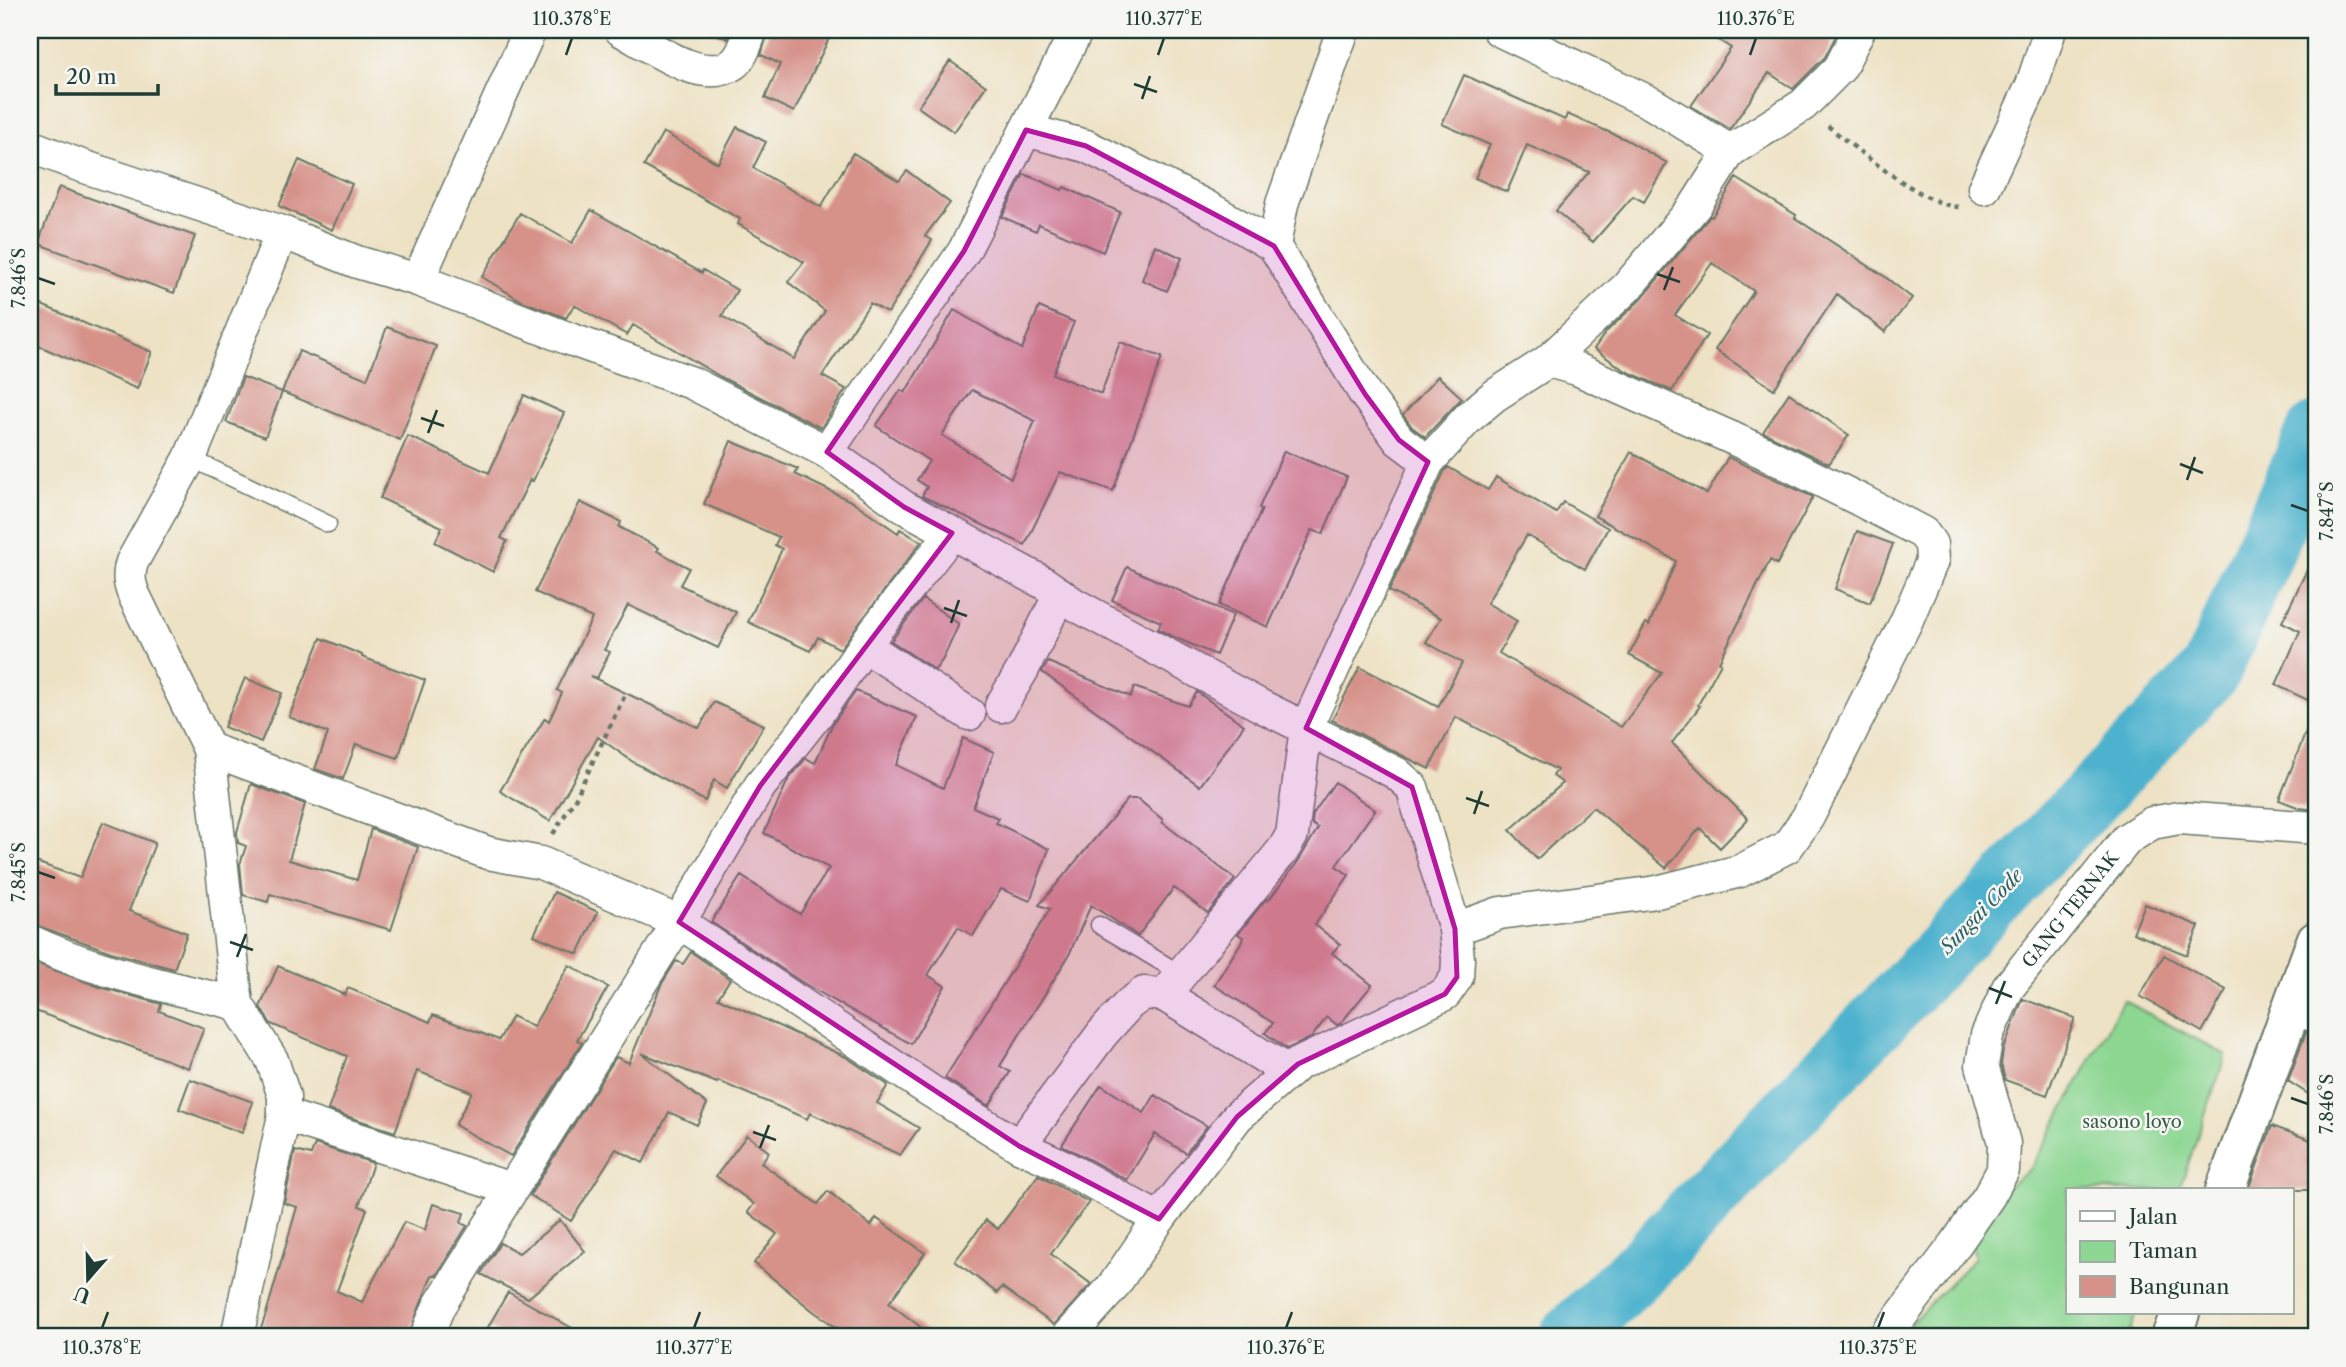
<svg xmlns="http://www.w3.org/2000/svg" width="2346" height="1367" font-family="'Libre Caslon Text',serif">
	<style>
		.green { fill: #8dd793; stroke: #568a64; stroke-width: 2 }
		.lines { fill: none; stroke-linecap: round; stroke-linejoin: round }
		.river { stroke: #4eb2cd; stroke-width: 61 }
		.building { fill: #d69189; fill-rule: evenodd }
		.service-casing { stroke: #677767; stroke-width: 19 }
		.minor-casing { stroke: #677767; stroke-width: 35 }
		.secondary-casing { stroke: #677767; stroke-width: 42 }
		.path { stroke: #677767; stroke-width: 4.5; stroke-dasharray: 5 5; stroke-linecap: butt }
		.service { stroke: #fff; stroke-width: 16 }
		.minor { stroke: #fff; stroke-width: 32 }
		.secondary { stroke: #fff; stroke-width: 38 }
		.marked { fill: #b5179e; fill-opacity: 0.2; stroke: #b5179e; stroke-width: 5; stroke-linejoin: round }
		.ticks { fill: none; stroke: #1f3d34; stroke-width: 2.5 }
		.labels { text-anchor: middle; stroke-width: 5; stroke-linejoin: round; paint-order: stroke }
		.street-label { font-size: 18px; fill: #1f3d34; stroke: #f6f6f2 }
		.park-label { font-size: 18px; fill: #355c47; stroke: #f6f6f2 }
		.water-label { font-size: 19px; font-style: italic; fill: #2d6062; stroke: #f6f6f2 }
		.neatline { fill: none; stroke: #1f3d34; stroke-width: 2.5 }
		.ticks-label { font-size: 18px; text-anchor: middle; fill: #1f3d34 }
	</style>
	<rect width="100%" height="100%" fill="#f6f6f2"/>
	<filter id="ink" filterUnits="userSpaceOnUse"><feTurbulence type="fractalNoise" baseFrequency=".0143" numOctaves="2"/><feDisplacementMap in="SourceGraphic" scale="14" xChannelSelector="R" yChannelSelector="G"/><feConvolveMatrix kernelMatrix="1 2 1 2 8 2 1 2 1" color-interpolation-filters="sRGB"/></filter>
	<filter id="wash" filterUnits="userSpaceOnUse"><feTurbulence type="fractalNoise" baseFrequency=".00686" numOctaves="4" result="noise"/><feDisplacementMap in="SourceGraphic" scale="28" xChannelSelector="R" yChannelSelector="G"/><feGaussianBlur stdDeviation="1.57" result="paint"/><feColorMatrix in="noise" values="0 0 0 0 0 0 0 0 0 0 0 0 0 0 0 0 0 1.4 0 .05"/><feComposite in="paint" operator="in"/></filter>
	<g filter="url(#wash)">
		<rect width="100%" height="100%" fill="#eee2c5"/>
		<!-- green -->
		<path class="green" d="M 2123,1000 L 2226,1055 L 2179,1190 L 2068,1190 L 2068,1313 L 2136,1313 L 2128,1337 L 1897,1337 L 1975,1258 L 1967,1219 L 2031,1168 Z"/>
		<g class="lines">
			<!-- river -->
			<path class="river" d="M 1569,1337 L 1647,1262 L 2211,671 L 2316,433"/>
		</g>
		<g id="blocks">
			<!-- building -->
			<path class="building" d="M 707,30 L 732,30 L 728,39 Z
				M 769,30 L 833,30 L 794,112 L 765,98 L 780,64 L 761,55 Z
				M 1703,30 L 1839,30 L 1825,57 L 1793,89 L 1769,73 L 1730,129 L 1691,106 L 1731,48 Z
				M 950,61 L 986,86 L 954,132 L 918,107 Z
				M 1464,75 L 1565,120 L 1567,114 L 1625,139 L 1667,163 L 1644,202 L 1633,196 L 1593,242 L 1556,211 L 1589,172 L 1527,145 L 1507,192 L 1475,178 L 1490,145 L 1442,124 Z
				M 737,127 L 766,142 L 753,168 L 821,207 L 853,153 L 899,181 L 907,171 L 950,203 L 925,236 L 932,240 L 888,313 L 870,303 L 822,376 L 846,389 L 821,428 L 721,377 L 633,325 L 627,335 L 574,305 L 566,318 L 522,301 L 482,277 L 520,213 L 572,243 L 591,210 L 702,273 L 703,270 L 737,290 L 722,316 L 794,359 L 825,311 L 788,282 L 804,262 L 738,224 L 740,219 L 644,166 L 663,132 L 718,163 Z
				M 299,160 L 352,184 L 332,230 L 279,206 Z
				M 1024,174 L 1062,190 L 1064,187 L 1120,212 L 1103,252 L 1039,224 L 1036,231 L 1002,217 Z
				M 1736,178 L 1796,215 L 1795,218 L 1884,276 L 1912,298 L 1885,332 L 1837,294 L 1774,389 L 1715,350 L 1754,291 L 1712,263 L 1675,315 L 1707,335 L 1672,391 L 1626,371 L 1594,349 L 1605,333 L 1641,299 L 1710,216 L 1712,217 Z
				M 59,187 L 195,236 L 174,293 L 38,244 Z
				M 1155,245 L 1182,258 L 1167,291 L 1142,280 Z
				M 30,300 L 152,352 L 137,389 L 30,342 Z
				M 1039,307 L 1074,322 L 1053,374 L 1101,394 L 1120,342 L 1162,357 L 1113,491 L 1060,472 L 1025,545 L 922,496 L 927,487 L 917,480 L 929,461 L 876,426 L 901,390 L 905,393 L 954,310 L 1022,349 ZM 972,390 L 1035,421 L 1011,478 L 942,435 Z
				M 387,327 L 436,346 L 400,440 L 282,392 L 299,351 L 367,379 Z
				M 1438,376 L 1462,398 L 1425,437 L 1412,427 L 1403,415 Z
				M 243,377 L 282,392 L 265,437 L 226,422 Z
				M 1789,393 L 1849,435 L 1829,464 L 1763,432 Z
				M 524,395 L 564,413 L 533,481 L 530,480 L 501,538 L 507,541 L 493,572 L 435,542 L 442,527 L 380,498 L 408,436 L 489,473 Z
				M 731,441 L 798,469 L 795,474 L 855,503 L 898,533 L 900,529 L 921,542 L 840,649 L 818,637 L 810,651 L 748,622 L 782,549 L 775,545 L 779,537 L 704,504 Z
				M 1284,451 L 1347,477 L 1323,534 L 1312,530 L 1268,627 L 1219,605 L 1262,509 L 1259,508 Z
				M 1631,452 L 1707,494 L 1728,457 L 1813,497 L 1777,564 L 1770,560 L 1719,662 L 1721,663 L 1698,705 L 1700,706 L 1672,743 L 1748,819 L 1720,848 L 1700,828 L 1666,868 L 1593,807 L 1537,859 L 1510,830 L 1563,783 L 1553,776 L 1557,770 L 1456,717 L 1429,769 L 1332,720 L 1360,667 L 1438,707 L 1462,663 L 1426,642 L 1441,618 L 1389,591 L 1444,472 L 1448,467 L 1488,490 L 1496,477 L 1556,513 L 1563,502 L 1608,528 L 1585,569 L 1527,535 L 1487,603 L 1517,621 L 1499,653 L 1621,727 L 1662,673 L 1629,655 L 1646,623 L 1649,625 L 1676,561 L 1595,516 Z
				M 580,502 L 621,522 L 619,527 L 659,548 L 657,551 L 689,568 L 680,585 L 736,612 L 718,648 L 628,605 L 604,650 L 610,652 L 597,678 L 590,676 L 699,728 L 714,702 L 764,725 L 727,788 L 714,780 L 705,801 L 633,762 L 598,737 L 550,821 L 500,791 L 545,718 L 549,721 L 562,693 L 557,690 L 592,618 L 535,592 Z
				M 1857,531 L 1893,544 L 1870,603 L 1835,589 Z
				M 2316,551 L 2316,704 L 2276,685 L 2300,631 L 2282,622 Z
				M 1127,567 L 1233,615 L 1216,655 L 1169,635 L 1158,629 L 1161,622 L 1112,600 Z
				M 923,599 L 959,624 L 943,659 L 935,670 L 891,641 Z
				M 321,638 L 362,655 L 362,657 L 425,680 L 398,758 L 356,744 L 343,779 L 315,769 L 328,733 L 289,717 Z
				M 1048,662 L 1131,697 L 1134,687 L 1188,706 L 1197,692 L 1244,725 L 1200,786 L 1042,672 Z
				M 245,678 L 282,693 L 261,742 L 224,727 Z
				M 856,691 L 917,717 L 896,765 L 943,788 L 963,738 L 994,752 L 973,807 L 998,818 L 996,823 L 1049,849 L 1030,901 L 1001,889 L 973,936 L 958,927 L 928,975 L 945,986 L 911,1044 L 803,983 L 711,922 L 741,876 L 800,914 L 829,868 L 764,833 L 788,780 L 806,758 L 815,763 L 832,725 Z
				M 2315,709 L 2316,710 L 2316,810 L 2300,808 L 2279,800 Z
				M 1335,782 L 1375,810 L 1336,866 L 1349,875 L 1315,925 L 1340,944 L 1332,953 L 1372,985 L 1341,1023 L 1337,1025 L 1327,1017 L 1311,1038 L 1287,1049 L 1265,1033 L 1273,1023 L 1214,985 L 1244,938 L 1238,934 L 1266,899 L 1268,901 L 1299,860 L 1318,828 L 1312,824 L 1313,814 Z
				M 251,784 L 305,804 L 289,860 L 357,880 L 371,829 L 418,847 L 391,930 L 270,894 L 268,902 L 243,895 L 240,864 L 246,846 L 238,843 L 237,832 Z
				M 1128,799 L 1138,799 L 1163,820 L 1162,822 L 1235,879 L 1208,913 L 1174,888 L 1138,936 L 1091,905 L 1068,957 L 1000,1066 L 1010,1072 L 989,1106 L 945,1078 L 1050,909 L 1039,905 Z
				M 103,822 L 155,843 L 129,911 L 187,933 L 174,969 L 111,952 L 30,923 L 30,860 L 80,878 Z
				M 554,892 L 598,912 L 578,954 L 534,935 Z
				M 2145,904 L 2199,926 L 2187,955 L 2133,933 Z
				M 691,952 L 730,979 L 718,998 L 846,1057 L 888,1085 L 877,1103 L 919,1128 L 900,1155 L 810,1113 L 807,1119 L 718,1081 L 717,1083 L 641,1053 L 707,1104 L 697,1125 L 669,1112 L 643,1163 L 616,1149 L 571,1221 L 530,1195 L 616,1057 L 629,1063 L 661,985 L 676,961 L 683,964 Z
				M 2164,955 L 2226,990 L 2202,1032 L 2140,996 Z
				M 30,961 L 100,987 L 161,1004 L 159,1011 L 204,1028 L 188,1068 L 30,1009 Z
				M 569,965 L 608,987 L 577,1040 L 582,1043 L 511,1156 L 455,1125 L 472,1092 L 417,1071 L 395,1132 L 328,1110 L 347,1056 L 271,1024 L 260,1007 L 278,966 L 345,995 L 348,988 L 430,1022 L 433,1015 L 499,1040 L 512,1016 L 533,1027 Z
				M 2023,999 L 2075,1018 L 2047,1095 L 2005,1080 L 2001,1064 L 2003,1050 Z
				M 2306,1032 L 2316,1035 L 2316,1099 L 2288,1081 Z
				M 190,1079 L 253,1102 L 242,1133 L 179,1109 Z
				M 1101,1085 L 1144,1113 L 1155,1095 L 1207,1126 L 1186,1153 L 1155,1134 L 1127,1180 L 1062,1145 Z
				M 2272,1126 L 2316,1142 L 2316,1190 L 2248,1190 Z
				M 747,1135 L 769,1152 L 761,1163 L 818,1204 L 828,1191 L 871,1226 L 876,1218 L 925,1253 L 889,1303 L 934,1337 L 850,1337 L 813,1311 L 754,1263 L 777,1234 L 748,1212 L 754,1204 L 716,1176 Z
				M 315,1144 L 373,1163 L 359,1206 L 367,1209 L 337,1291 L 362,1302 L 404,1222 L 425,1230 L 433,1204 L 464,1213 L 461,1223 L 467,1226 L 436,1276 L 432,1275 L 408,1337 L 258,1337 L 266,1314 L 297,1207 L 284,1203 L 295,1151 L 311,1155 Z
				M 1038,1175 L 1089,1202 L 1051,1254 L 1091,1284 L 1054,1325 L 1002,1287 L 997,1293 L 955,1261 L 986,1220 L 998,1229 Z
				M 560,1220 L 585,1251 L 528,1298 L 481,1274 L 500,1243 L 519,1253 Z
				M 508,1292 L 588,1337 L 506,1337 L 488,1327 Z"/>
		</g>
	</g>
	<g filter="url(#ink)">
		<use href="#blocks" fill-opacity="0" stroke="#677767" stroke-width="2"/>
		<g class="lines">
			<defs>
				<path id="service" d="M 190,458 L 328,524
					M 1099,925 L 1181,974"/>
				<g id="minor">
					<path d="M 621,30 C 649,45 702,86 733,64 C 743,57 747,40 751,30"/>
					<path d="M 1026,130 L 1086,146 L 1207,207 L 1274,246 L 1365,394 L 1399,440 L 1428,462 L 1469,417 L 1494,396 L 1548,361 L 1627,287 L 1695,206 L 1730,151 L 1651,103 L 1499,30"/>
					<path d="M 30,146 L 79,165 L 282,232 L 357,262 L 418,280 L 567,338 L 692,383 L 827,452 L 904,507 L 1044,583 L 1074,604 L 1261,706 L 1396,773 L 1412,787 L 1455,929 L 1458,959 L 1457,977 L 1445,994 L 1298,1064 L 1237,1117 L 1159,1219 L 1112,1288 L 1068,1337"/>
					<path d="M 1730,151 L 1803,105 L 1840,68 L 1859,30"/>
					<path d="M 1984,188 L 2032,85 L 2050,30"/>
					<path d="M 1274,246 L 1282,204 L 1343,30"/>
					<path d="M 418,280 L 530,30"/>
					<path d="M 827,452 L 964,251 L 1077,30"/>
					<path d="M 952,533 L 874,632 L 818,713 L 760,786 L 679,922 L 929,1090 L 1019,1146 L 1061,1165 L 1159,1219"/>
					<path d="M 865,646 L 969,714"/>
					<path d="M 1001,706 L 1023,669 L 1060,594"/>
					<path d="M 209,749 L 488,853 L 541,863 L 679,922 L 439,1306 L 426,1337"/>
					<path d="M 1455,929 L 1500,913 L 1657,892 L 1740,871 L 1787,847 L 1808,817 L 1906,622 L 1932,561 L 1931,544 L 1923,533 L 1860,500 L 1763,452 L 1577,369 L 1548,361"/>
					<path d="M 30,941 C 96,972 167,986 237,1004"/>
					<path d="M 1164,995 L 1283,850 L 1292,835 L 1306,728 L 1428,462"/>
					<path d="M 2293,1005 L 2316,1017"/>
					<path d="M 284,1115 L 511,1189"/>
					<path d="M 1019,1146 L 1102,1034 L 1129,1004 L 1144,993 L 1164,995 L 1289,1072"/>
					<path d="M 237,1337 L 284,1115 L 284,1096 L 272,1060 L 237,1004 L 209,749 L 134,595 C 129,583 128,575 132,562 L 190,458 L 282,232"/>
					<path id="s1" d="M 1885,1337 L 1955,1245 L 1989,1196 L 2003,1170 L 2004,1143 L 1982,1065 L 1987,1035 L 2008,988 L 2127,839 L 2152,823 L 2179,818 L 2316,828"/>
				</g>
				<path id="secondary" d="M 2225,1190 L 2316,941
					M 2171,1337 L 2180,1313"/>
			</defs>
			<!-- service casing -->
			<use href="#service" class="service-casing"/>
			<!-- minor casing -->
			<use href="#minor" class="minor-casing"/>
			<!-- secondary casing -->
			<use href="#secondary" class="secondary-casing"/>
			<!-- path -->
			<path class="path" d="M 1828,126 C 1855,148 1925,206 1959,207
				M 553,834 L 575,799 L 625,695"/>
			<!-- service -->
			<use href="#service" class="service"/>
			<!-- minor -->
			<use href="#minor" class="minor"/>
			<!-- secondary -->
			<use href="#secondary" class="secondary"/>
		</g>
	</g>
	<!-- marked area -->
	<path class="marked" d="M 1026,130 L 1086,146 L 1274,246 L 1365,394 L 1399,440 L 1428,462 L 1306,728 L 1412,787 L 1455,929 L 1457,977 L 1445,994 L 1298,1064 L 1237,1117 L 1159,1219 L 1019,1146 L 679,922 L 760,786 L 952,533 L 904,507 L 827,452 L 964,251 Z"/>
	<!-- ticks -->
	<path class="ticks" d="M 566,55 L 572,38M 1158,55 L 1164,38M 1750,55 L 1756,38M 1134,84 L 1157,92M 1142,99 L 1150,76M 1657,274 L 1680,282M 38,278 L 55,284M 1664,290 L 1673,267M 421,418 L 444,426M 428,433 L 437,410M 2180,464 L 2203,473M 2187,480 L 2195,457M 2291,505 L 2308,511M 944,608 L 967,616M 951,623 L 959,600M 1466,798 L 1489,806M 1474,814 L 1482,791M 38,872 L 55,878M 230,942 L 253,950M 237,957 L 246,934M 1989,988 L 2012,997M 1996,1004 L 2005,981M 2291,1098 L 2308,1104M 753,1132 L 776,1140M 760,1148 L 769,1125M 102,1328 L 108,1312M 694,1328 L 700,1312M 1286,1328 L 1292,1312M 1878,1328 L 1884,1312"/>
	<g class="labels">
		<!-- street labels -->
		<g class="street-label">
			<text dy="6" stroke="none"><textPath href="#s1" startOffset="495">GANG TERNAK</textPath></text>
		</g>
		<!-- park labels -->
		<g class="park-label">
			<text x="2132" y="1128">sasono loyo</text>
		</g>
		<!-- water labels -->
		<g class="water-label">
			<text transform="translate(1981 911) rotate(-46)" y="7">Sungai Code</text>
		</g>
	</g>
	<!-- margin -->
	<rect width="2346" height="1367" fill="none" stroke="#f6f6f2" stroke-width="77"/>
	<!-- legend -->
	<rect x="2066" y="1188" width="228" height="126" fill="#f6f6f2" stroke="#a0aca6" stroke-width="2"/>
	<rect x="2080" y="1211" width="35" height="10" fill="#ffffff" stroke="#a0aca6" stroke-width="2"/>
	<text x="2129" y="1224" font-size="21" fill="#1f3d34">Jalan</text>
	<rect x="2080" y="1241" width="35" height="21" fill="#8dd793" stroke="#a0aca6" stroke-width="2"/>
	<text x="2129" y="1258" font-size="21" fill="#1f3d34">Taman</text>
	<rect x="2080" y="1276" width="35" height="21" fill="#d69189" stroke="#a0aca6" stroke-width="2"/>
	<text x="2129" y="1294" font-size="21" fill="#1f3d34">Bangunan</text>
	<!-- north arrow -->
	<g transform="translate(88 1279) rotate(200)" stroke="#f6f6f2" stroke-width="5" paint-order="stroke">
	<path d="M0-5L12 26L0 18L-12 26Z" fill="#1f3d34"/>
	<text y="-10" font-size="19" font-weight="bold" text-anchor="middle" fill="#1f3d34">U</text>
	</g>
	<!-- scale -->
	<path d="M56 84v10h102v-10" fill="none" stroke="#1f3d34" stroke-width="3.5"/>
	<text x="66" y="84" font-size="21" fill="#1f3d34" stroke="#f6f6f2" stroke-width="5" paint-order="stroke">20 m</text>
	<rect x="38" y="38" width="2270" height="1290" class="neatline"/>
	<g class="ticks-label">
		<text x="572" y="25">110.378°E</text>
		<text x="1164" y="25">110.377°E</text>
		<text x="1756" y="25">110.376°E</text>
		<text transform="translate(19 278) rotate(-90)" y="6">7.846°S</text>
		<text transform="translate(2327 511) rotate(-90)" y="6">7.847°S</text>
		<text transform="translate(19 872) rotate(-90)" y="6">7.845°S</text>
		<text transform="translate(2327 1104) rotate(-90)" y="6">7.846°S</text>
		<text x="102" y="1354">110.378°E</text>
		<text x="694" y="1354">110.377°E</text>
		<text x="1286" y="1354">110.376°E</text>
		<text x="1878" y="1354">110.375°E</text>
	</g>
</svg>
